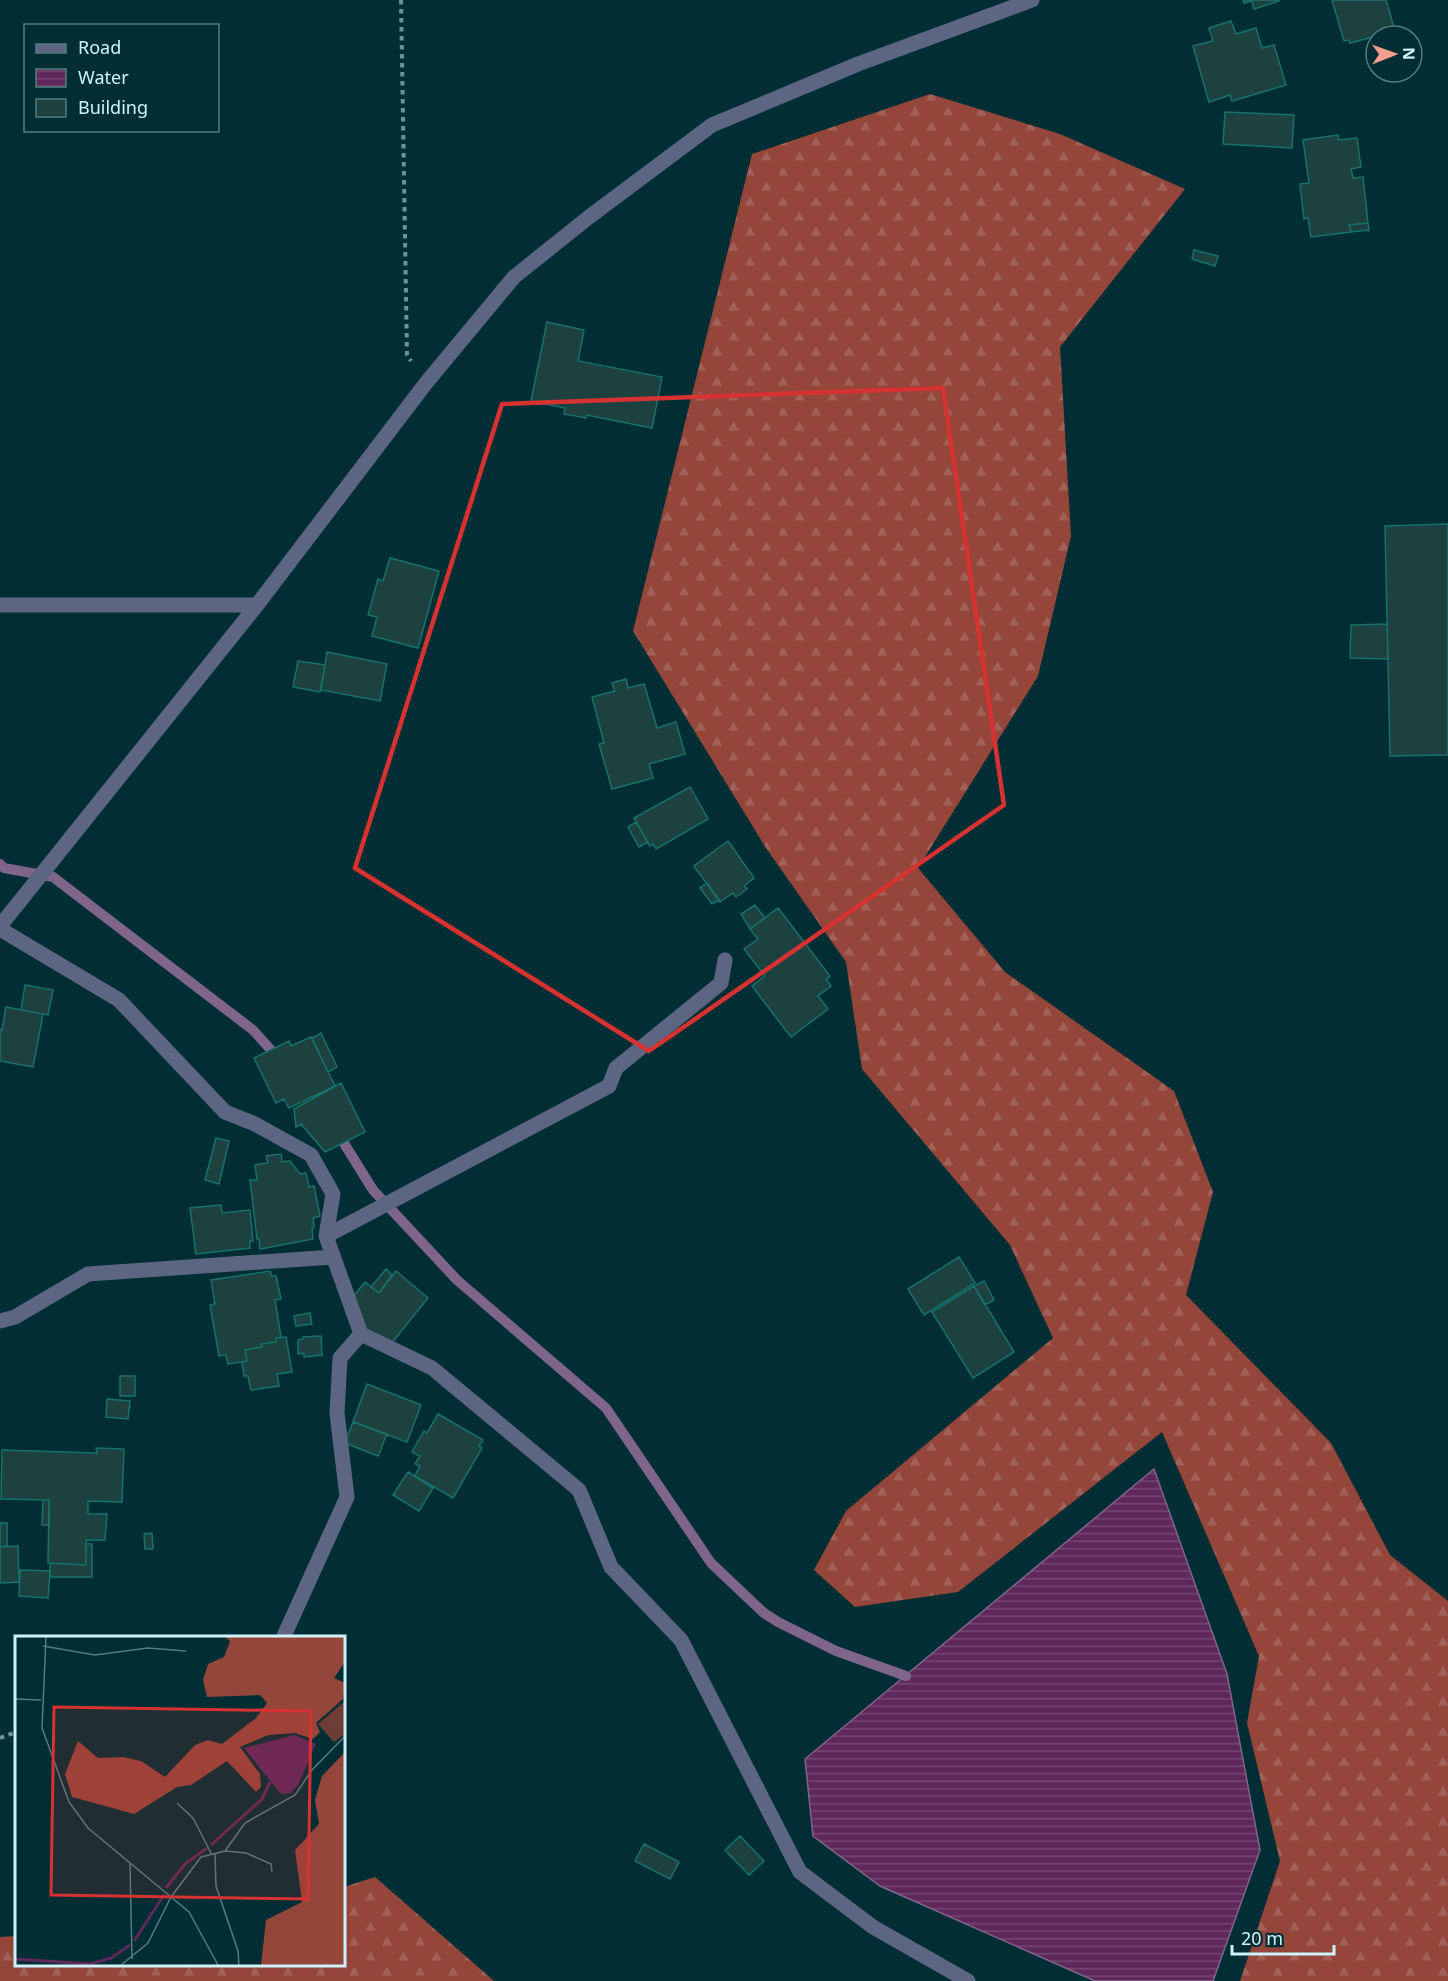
<svg xmlns="http://www.w3.org/2000/svg" width="1448" height="1981" font-family="'Noto Sans',sans-serif">
	<style>
		.forest { fill: url(#forest-firs) }
		.water { fill: url(#water-rules); stroke: #80658b; stroke-width: 1.5 }
		.lines { fill: none; stroke-linecap: round; stroke-linejoin: round }
		.stream { stroke: #80658b; stroke-width: 10 }
		.building { fill: #1c413f; stroke: #17716d; stroke-width: 1.5 }
		.path { stroke: #6a949a; stroke-width: 4; stroke-dasharray: 4.5 4.5; stroke-linecap: butt }
		.lane { stroke: #5c6683; stroke-width: 15 }
		.street { stroke: #5c6683; stroke-width: 15 }
		.marked { fill: none; stroke: #d63232; stroke-width: 4.5; stroke-linejoin: round }
		.inset-river { fill: none; stroke: #5f285b; stroke-width: 3 }
		.inset-road { fill: none; stroke: #527d83; stroke-width: 1.5 }
		.view { fill: #d63232; fill-opacity: 0.15; stroke: #d63232; stroke-width: 3 }
		.inset-edge { fill: none; stroke: #cef3fa; stroke-width: 3 }
	</style>
	<defs>
		<pattern id="forest-firs" width="22" height="20" patternUnits="userSpaceOnUse" patternTransform="scale(1.5)"><rect width="22" height="20" fill="#94463b"/><path d="M5 1l3.5 6h-7zM16 11l3.5 6h-7z" fill="#a26158"/></pattern>
		<pattern id="water-rules" width="6" height="5" patternUnits="userSpaceOnUse" patternTransform="scale(1.5)"><rect width="6" height="5" fill="#5f285b"/><path d="M0 2.5h6" fill="none" stroke="#754873"/></pattern>
	</defs>
	<rect width="100%" height="100%" fill="#002e34"/>
	<!-- forest -->
	<path class="forest" d="M 930,94 L 1060,134 L 1185,189 L 1060,347 L 1071,536 L 1038,676 L 918,868 L 1005,972 L 1174,1091 L 1213,1192 L 1186,1295 L 1331,1443 L 1390,1555 L 1448,1601 L 1448,1981 L 1240,1981 L 1280,1861 L 1247,1723 L 1259,1656 L 1162,1432 L 958,1592 L 855,1607 L 814,1570 L 846,1511 L 1053,1338 L 1010,1245 L 862,1069 L 846,962 L 766,848 L 633,631 L 752,154 Z
		M 375,1877 L 494,1981 L 0,1981 L 0,1937 L 16,1936 L 16,1964 L 344,1964 L 344,1887 Z"/>
	<!-- water -->
	<path class="water" d="M 1154,1469 L 1227,1674 L 1260,1850 L 1213,1981 L 1095,1981 L 880,1886 L 813,1836 L 805,1759 Z"/>
	<g class="lines">
		<!-- stream -->
		<path class="stream" d="M 0,864 L 4,868 L 53,877 L 253,1030 L 279,1059
			M 337,1132 L 373,1190 L 457,1280 L 606,1408 L 711,1563 L 764,1613 L 778,1622 L 836,1651 L 906,1676"/>
	</g>
	<!-- building -->
	<path class="building" d="M 1243,0 L 1279,0 L 1279,1 L 1254,9 L 1252,1 L 1244,3 Z
		M 1332,0 L 1386,0 L 1395,31 L 1350,43 L 1349,40 L 1344,41 Z
		M 1231,21 L 1236,34 L 1256,28 L 1262,48 L 1274,45 L 1286,85 L 1232,101 L 1230,95 L 1209,102 L 1193,46 L 1213,41 L 1209,28 Z
		M 1225,112 L 1294,115 L 1292,148 L 1223,144 Z
		M 1338,135 L 1338,140 L 1357,138 L 1361,167 L 1351,169 L 1353,178 L 1363,177 L 1368,223 L 1349,225 L 1351,232 L 1311,237 L 1308,218 L 1304,219 L 1300,184 L 1309,183 L 1303,140 Z
		M 1368,223 L 1369,230 L 1351,232 L 1349,225 Z
		M 1194,250 L 1218,256 L 1215,266 L 1192,259 Z
		M 547,322 L 584,330 L 578,361 L 662,377 L 652,428 L 587,415 L 586,418 L 564,414 L 565,408 L 531,401 Z
		M 1448,524 L 1448,755 L 1390,756 L 1385,526 Z
		M 390,558 L 439,571 L 418,648 L 372,636 L 377,617 L 368,615 L 378,579 L 383,581 Z
		M 1387,624 L 1388,659 L 1350,658 L 1351,625 Z
		M 327,652 L 387,664 L 380,701 L 321,690 Z
		M 298,661 L 325,665 L 320,692 L 293,687 Z
		M 626,679 L 628,688 L 644,684 L 657,728 L 676,722 L 685,754 L 649,764 L 653,778 L 612,789 L 599,744 L 604,743 L 592,697 L 615,691 L 612,683 Z
		M 690,787 L 708,819 L 656,849 L 653,844 L 650,846 L 634,818 Z
		M 636,822 L 648,842 L 639,847 L 628,827 Z
		M 728,841 L 754,878 L 744,886 L 747,889 L 736,897 L 733,893 L 720,902 L 694,866 Z
		M 707,883 L 719,900 L 712,904 L 700,888 Z
		M 755,905 L 765,918 L 750,929 L 741,914 Z
		M 778,908 L 830,976 L 826,979 L 831,986 L 818,996 L 828,1009 L 791,1037 L 752,986 L 765,976 L 744,949 L 758,939 L 750,929 Z
		M 25,985 L 53,990 L 48,1015 L 21,1010 Z
		M 6,1007 L 43,1014 L 33,1067 L 0,1061 L 0,1029 L 2,1030 Z
		M 321,1033 L 337,1067 L 328,1072 L 312,1038 Z
		M 311,1037 L 335,1086 L 289,1108 L 284,1099 L 276,1103 L 254,1058 L 289,1041 L 291,1046 Z
		M 341,1083 L 365,1132 L 325,1152 L 301,1124 L 296,1127 L 294,1109 Z
		M 216,1138 L 229,1141 L 219,1184 L 205,1180 Z
		M 281,1154 L 282,1162 L 290,1161 L 300,1174 L 306,1173 L 309,1187 L 314,1186 L 320,1216 L 313,1218 L 314,1227 L 312,1228 L 313,1239 L 260,1249 L 259,1239 L 257,1239 L 250,1180 L 257,1180 L 255,1165 L 268,1163 L 266,1156 Z
		M 221,1205 L 222,1213 L 250,1210 L 253,1241 L 250,1241 L 250,1248 L 196,1254 L 190,1208 Z
		M 959,1257 L 975,1283 L 924,1315 L 908,1289 Z
		M 386,1269 L 392,1275 L 379,1293 L 371,1287 Z
		M 270,1271 L 271,1276 L 276,1276 L 281,1299 L 275,1300 L 281,1337 L 276,1338 L 276,1342 L 261,1344 L 262,1347 L 245,1350 L 247,1361 L 228,1364 L 226,1355 L 219,1356 L 210,1305 L 215,1304 L 211,1280 Z
		M 396,1271 L 428,1298 L 386,1350 L 353,1323 L 345,1307 L 365,1282 L 379,1293 Z
		M 984,1281 L 994,1300 L 985,1305 L 974,1286 Z
		M 974,1286 L 1014,1352 L 973,1378 L 932,1312 Z
		M 310,1313 L 312,1324 L 296,1326 L 294,1316 Z
		M 321,1336 L 322,1355 L 304,1357 L 304,1353 L 298,1354 L 298,1340 L 303,1339 L 303,1337 Z
		M 286,1337 L 292,1372 L 277,1374 L 279,1386 L 251,1390 L 248,1376 L 244,1376 L 242,1362 L 247,1361 L 245,1350 L 262,1347 L 261,1344 L 276,1342 L 276,1338 Z
		M 120,1376 L 135,1376 L 135,1396 L 120,1396 Z
		M 367,1384 L 421,1405 L 407,1442 L 353,1422 Z
		M 107,1399 L 130,1401 L 128,1419 L 106,1417 Z
		M 438,1414 L 483,1440 L 479,1446 L 482,1448 L 453,1498 L 415,1476 L 420,1466 L 415,1464 L 420,1456 L 412,1452 L 424,1431 L 427,1433 Z
		M 353,1422 L 387,1434 L 378,1456 L 345,1443 Z
		M 96,1448 L 124,1449 L 122,1502 L 88,1501 L 88,1514 L 107,1514 L 105,1540 L 86,1540 L 86,1565 L 48,1563 L 49,1500 L 1,1499 L 2,1450 L 97,1453 Z
		M 408,1472 L 433,1488 L 419,1511 L 393,1495 Z
		M 43,1500 L 49,1500 L 49,1525 L 42,1525 Z
		M 0,1523 L 7,1523 L 7,1546 L 0,1547 Z
		M 152,1533 L 153,1549 L 145,1549 L 144,1534 Z
		M 86,1544 L 92,1544 L 92,1577 L 50,1577 L 50,1563 L 86,1565 Z
		M 18,1546 L 19,1582 L 0,1583 L 0,1547 Z
		M 20,1570 L 50,1571 L 48,1598 L 19,1596 Z
		M 740,1836 L 764,1861 L 749,1875 L 725,1850 Z
		M 644,1844 L 679,1862 L 670,1879 L 635,1861 Z"/>
	<g class="lines">
		<!-- path -->
		<path class="path" d="M 401,0 L 407,355 L 411,361
			M 0,1738 L 16,1732"/>
		<!-- lane -->
		<path class="lane" d="M 616,1068 L 721,983 L 725,960"/>
		<!-- street -->
		<path class="street" d="M 0,605 L 257,605
			M 0,926 L 257,605 L 426,383 L 514,277 L 589,217 L 712,125 L 858,64 L 1032,0
			M 0,929 L 119,1000 L 225,1112 L 255,1124 L 311,1155 L 333,1194 L 326,1236 L 361,1334 L 432,1368 L 579,1490 L 611,1567 L 681,1640 L 800,1872 L 873,1927 L 968,1981
			M 326,1236 L 609,1086 L 616,1068
			M 0,1321 L 15,1317 L 88,1274 L 333,1257
			M 283,1638 L 347,1497 L 337,1413 L 340,1358 L 361,1334"/>
	</g>
	<!-- marked area -->
	<path class="marked" d="M 943,388 L 1004,805 L 649,1051 L 355,868 L 502,404 Z"/>
	<!-- overview -->
	<g transform="translate(15 1636)">
		<rect width="330" height="330" fill="#002e34"/>
		<path d="M 210,1 L 330,1 L 330,26 L 319,42 L 330,47 L 328,63 L 301,87 L 305,96 L 298,103 L 280,97 L 253,99 L 225,111 L 245,138 L 246,151 L 241,156 L 212,125 L 176,149 L 162,151 L 119,178 L 57,161 L 50,138 L 63,105 L 83,122 L 108,121 L 126,125 L 150,141 L 180,109 L 193,104 L 207,108 L 241,82 L 252,67 L 245,59 L 192,61 L 188,44 L 193,28 L 209,21 L 215,5 ZM 330,116 L 330,329 L 246,329 L 251,284 L 287,266 L 280,214 L 304,188 L 300,164 L 307,140 Z" fill="#94463b"/>
		<path d="M 330,65 L 330,98 L 319,106 L 303,88 Z" fill="#6e3d35"/>
		<path d="M 279,99 L 301,108 L 283,149 L 276,157 L 266,158 L 229,112 Z" fill="#5f285b"/>
		<path class="inset-river" d="M 196,209 L 247,163 L 255,146M 151,252 L 170,228 L 192,212M 119,305 L 149,259M 0,323 L 75,328 L 96,322 L 115,309"/>
		<path class="inset-road" d="M 31,1 L 27,92 L 54,166 L 73,192 L 174,276 L 203,329M 28,10 L 80,19 L 133,12 L 171,15M 0,63 L 26,64M 162,167 L 178,182 L 197,219M 210,215 L 231,217 L 256,228 L 257,236M 200,218 L 201,250 L 223,315 L 224,329M 115,227 L 117,323M 106,329 L 133,307 L 156,261 L 186,221 L 210,215 L 230,187 L 280,159 L 297,134 L 330,100"/>
		<path class="view" d="M 39,71 L 296,75 L 293,263 L 36,259 Z"/>
		<rect width="330" height="330" class="inset-edge"/>
	</g>
	<!-- legend -->
	<rect x="24" y="24" width="195" height="108" fill="#002e34" stroke="#527d83" stroke-width="1.5"/>
	<rect x="36" y="44" width="30" height="9" fill="#5c6683" stroke="#527d83" stroke-width="1.5"/>
	<text x="78" y="54" font-size="18" fill="#cef3fa">Road</text>
	<rect x="36" y="69" width="30" height="18" fill="url(#water-rules)" stroke="#527d83" stroke-width="1.5"/>
	<text x="78" y="84" font-size="18" fill="#cef3fa">Water</text>
	<rect x="36" y="99" width="30" height="18" fill="#1c413f" stroke="#527d83" stroke-width="1.5"/>
	<text x="78" y="114" font-size="18" fill="#cef3fa">Building</text>
	<!-- north arrow -->
	<g transform="translate(1394 54) rotate(89)"><circle r="28" fill="#002e34" stroke="#527d83" stroke-width="1.5"/>
	<path d="M0-4.5L10 22L0 15L-10 22Z" fill="#f59d8e"/>
	<text y="-9" font-size="16" font-weight="bold" text-anchor="middle" fill="#cef3fa">N</text>
	</g>
	<!-- scale -->
	<path d="M1232 1945v9h102v-9" fill="none" stroke="#cef3fa" stroke-width="3"/>
	<text x="1241" y="1945" font-size="18" fill="#cef3fa" stroke="#002e34" stroke-width="4.5" paint-order="stroke">20 m</text>
</svg>
